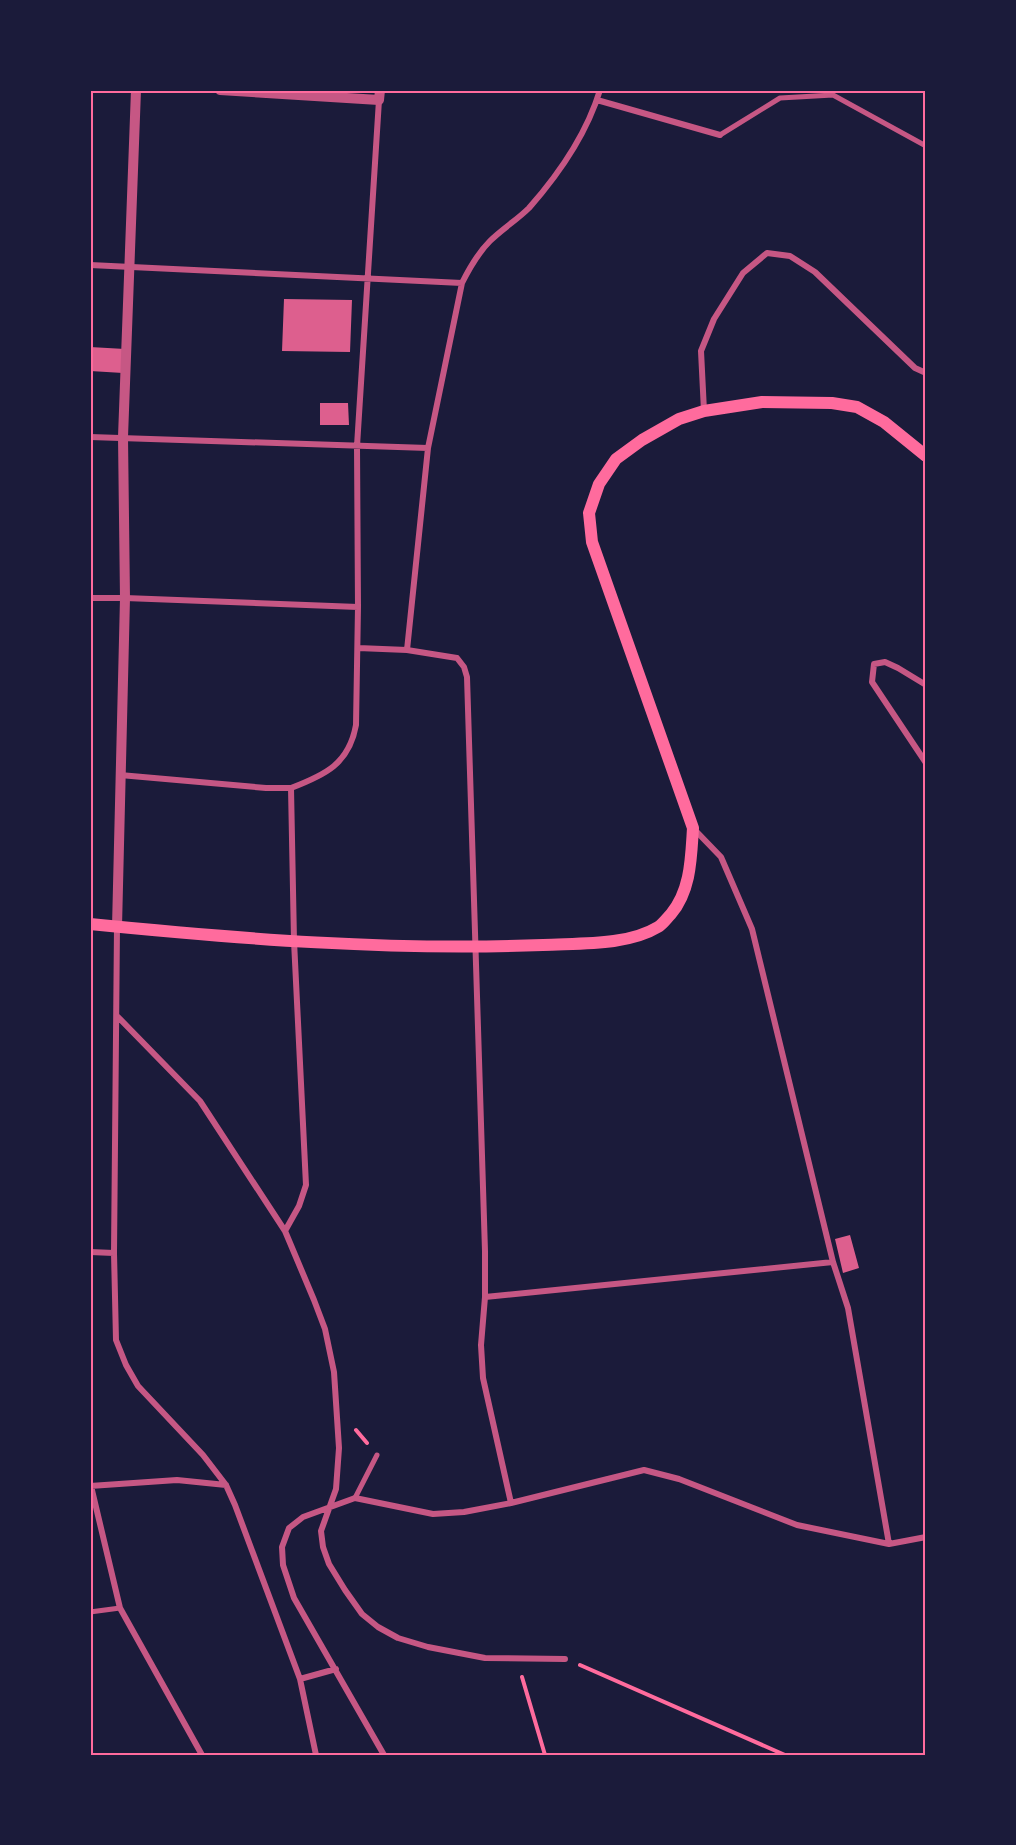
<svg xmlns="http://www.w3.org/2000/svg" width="1016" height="1845" font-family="Arial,sans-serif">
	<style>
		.building { fill: #dd5f8e }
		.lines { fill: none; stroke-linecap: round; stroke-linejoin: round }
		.path { stroke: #ff6b9d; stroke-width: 4 }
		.pedestrian { stroke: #c65784; stroke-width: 5 }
		.minor { stroke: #c65784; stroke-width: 6 }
		.tertiary { stroke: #c65784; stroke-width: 10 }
		.secondary { stroke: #ff6b9d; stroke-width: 12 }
		.neatline { fill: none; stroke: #ff6b9d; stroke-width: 2 }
	</style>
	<rect width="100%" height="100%" fill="#1b1b3a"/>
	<!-- building -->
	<path class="building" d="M 284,299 L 352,300 L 350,352 L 282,351 Z
		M 90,347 L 125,349 L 123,373 L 90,371 Z
		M 320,403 L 348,403 L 349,425 L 320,425 Z
		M 850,1235 L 859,1268 L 843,1273 L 835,1239 Z"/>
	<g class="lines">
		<!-- path -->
		<path class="path" d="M 356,1430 L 367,1443
			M 580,1665 L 785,1755
			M 522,1677 L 545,1755"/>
		<!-- pedestrian -->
		<path class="pedestrian" d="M 720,135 L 780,98 L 833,95 L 926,146
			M 355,1498 L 377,1455
			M 90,1612 L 120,1608"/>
		<!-- minor -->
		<path class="minor" d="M 597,100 L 720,135
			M 90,265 L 462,283
			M 704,411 L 701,351 L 714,319 L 743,273 L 767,253 L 790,256 L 815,272 L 915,368 L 926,373
			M 90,437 L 428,448
			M 90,598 L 125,598 L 358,607
			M 358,648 L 407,650 L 457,658 L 464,667 L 467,677 L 485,1251 L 485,1297 L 481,1345 L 483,1378 L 511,1503
			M 407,650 L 428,448 L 462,283 C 470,267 478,253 490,241 C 502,229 517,220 529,208 C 559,174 587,133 600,90
			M 926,685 L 898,668 L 885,662 L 874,664 L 872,682 L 926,763
			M 120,775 L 266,788 L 291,788
			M 693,828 L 721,857 L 752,929 L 833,1262 L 848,1308 L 889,1544
			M 117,927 L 114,1253 L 116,1340 L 126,1365 L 138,1386 L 203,1455 L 226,1485 L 235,1505 L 300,1679 L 316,1755
			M 117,1016 L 200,1101 L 285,1231 L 314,1300 L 325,1329 L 334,1372 L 339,1448 L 336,1489 L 321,1531 L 323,1547 L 329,1564 L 345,1590 L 362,1614 L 378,1627 L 398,1638 L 428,1647 L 485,1658 L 565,1659
			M 285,1231 L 299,1206 L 306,1185 L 294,941 L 291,788 C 325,775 349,764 356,725 L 358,607 L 357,446 L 379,100
			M 90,1252 L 114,1253
			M 485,1297 L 833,1262
			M 90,1486 L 177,1480 L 226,1485
			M 91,1486 L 120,1608 L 202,1755
			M 300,1679 L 336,1669
			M 384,1755 L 294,1598 L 283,1565 L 282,1547 L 289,1528 L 303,1517 L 355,1498 L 433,1514 L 464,1512 L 511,1503 L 644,1470 L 679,1479 L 797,1525 L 889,1544 L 926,1537"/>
		<!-- tertiary -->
		<path class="tertiary" d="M 220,90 L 379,100 L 380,90
			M 117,927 L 125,598 L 123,437 L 136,90"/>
		<!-- secondary -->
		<path class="secondary" d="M 90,924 C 240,939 392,951 543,945 C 578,943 627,946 658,927 C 663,924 667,918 671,914 C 691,890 691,858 693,828 L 592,542 L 589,513 L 599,484 L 616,459 L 642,440 L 679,419 L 704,411 L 762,402 L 832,403 L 857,407 L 884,422 L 926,456"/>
	</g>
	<!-- border -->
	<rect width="1016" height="1845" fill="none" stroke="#1b1b3a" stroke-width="183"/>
	<rect x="92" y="92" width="832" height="1662" class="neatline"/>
</svg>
